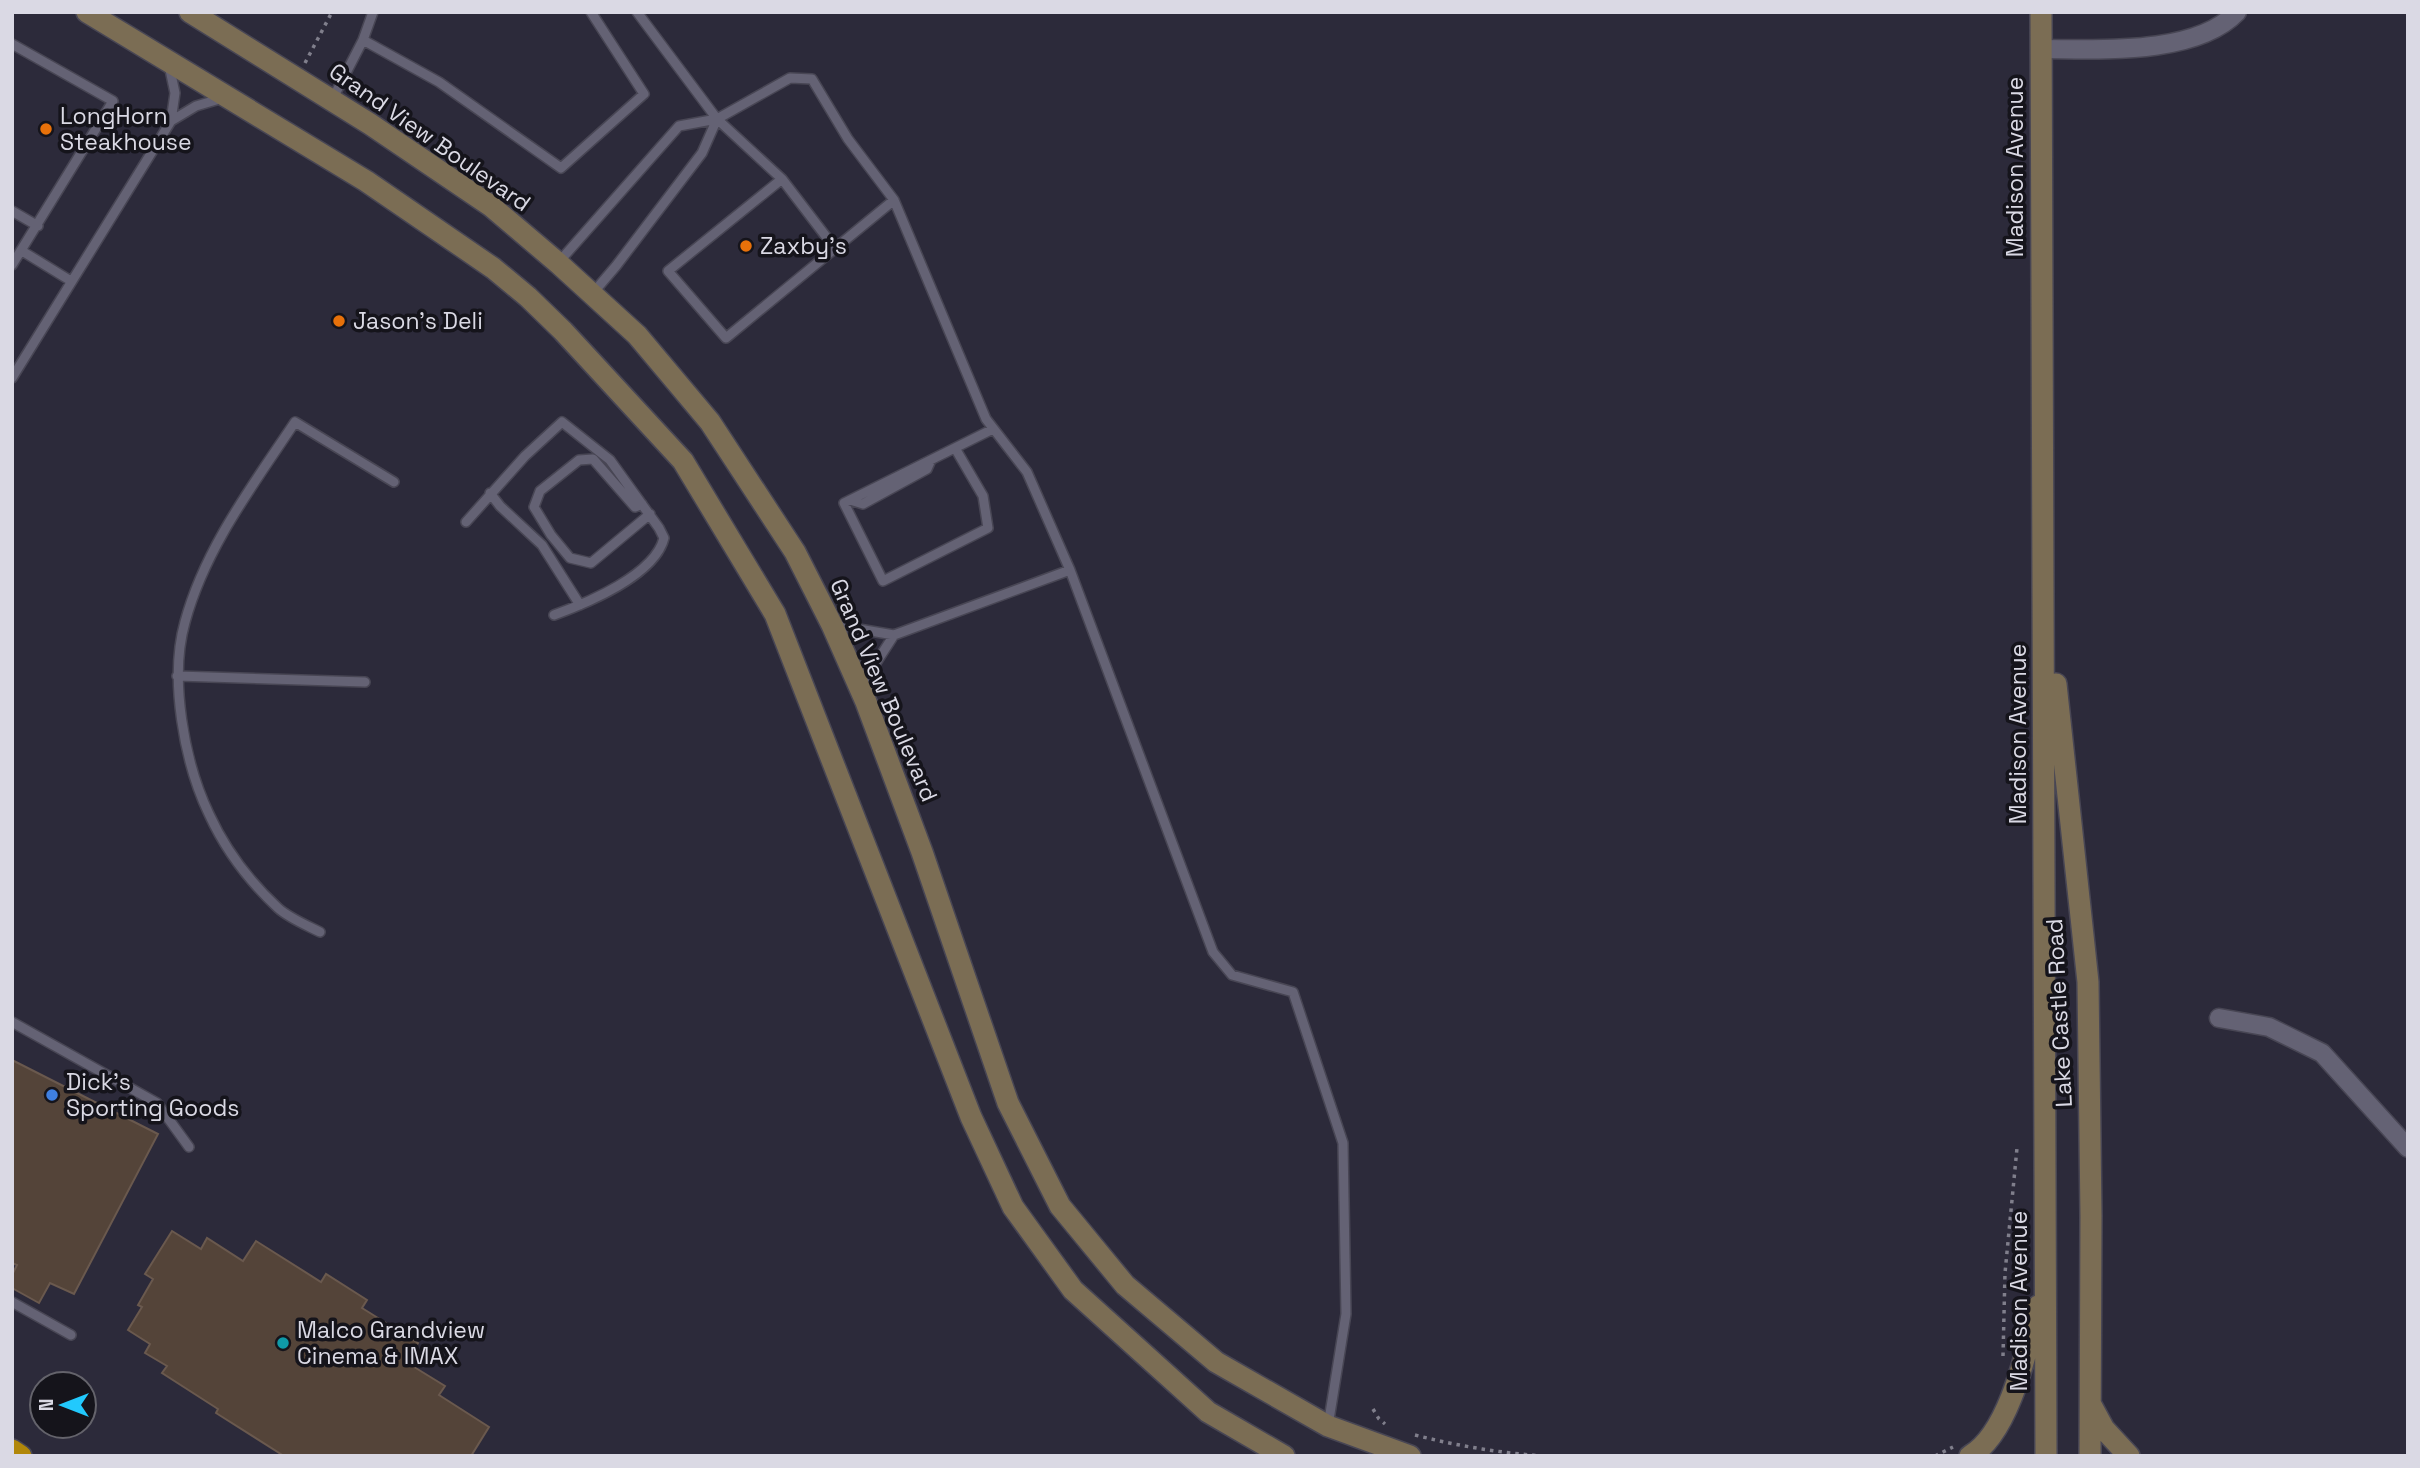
<svg xmlns="http://www.w3.org/2000/svg" width="2420" height="1468" font-family="'Space Grotesk',sans-serif">
	<style>
		.building { fill: #544439; stroke: #6a594e; stroke-width: 2 }
		.lines { fill: none; stroke-linecap: round; stroke-linejoin: round }
		.lane-casing { stroke: #484654; stroke-width: 12 }
		.street-casing { stroke: #484654; stroke-width: 21 }
		.secondary-casing { stroke: #484654; stroke-width: 24 }
		.highway-casing { stroke: #484654; stroke-width: 24 }
		.path { stroke: #807f8c; stroke-width: 3.5; stroke-dasharray: 3.5 5; stroke-linecap: butt }
		.lane { stroke: #646274; stroke-width: 9 }
		.street { stroke: #646274; stroke-width: 18 }
		.secondary { stroke: #7b6d54; stroke-width: 21 }
		.highway { stroke: #b18709; stroke-width: 21 }
		.food-dot { fill: #e8710a; stroke: #15141b; stroke-width: 2.5 }
		.shop-dot { fill: #3f7fe0; stroke: #15141b; stroke-width: 2.5 }
		.culture-dot { fill: #0f9aa8; stroke: #15141b; stroke-width: 2.5 }
		.labels { text-anchor: middle; stroke-width: 7; stroke-linejoin: round; paint-order: stroke }
		.poi-label { font-size: 23px; fill: #dad9e4; stroke: #15141b; text-anchor: start }
		.street-label { font-size: 23px; fill: #dad9e4; stroke: #15141b }
	</style>
	<rect width="100%" height="100%" fill="#2c2a3a"/>
	<!-- building -->
	<path class="building" d="M 12,1060 L 158,1134 L 74,1294 L 50,1283 L 39,1303 L 12,1288 L 12,1275 L 17,1265 L 12,1263 Z
		M 172,1231 L 201,1249 L 207,1238 L 243,1261 L 256,1241 L 321,1282 L 326,1274 L 367,1300 L 362,1308 L 418,1343 L 406,1362 L 445,1386 L 439,1395 L 489,1427 L 471,1456 L 284,1456 L 216,1413 L 218,1409 L 162,1373 L 167,1366 L 145,1353 L 150,1344 L 128,1330 L 142,1307 L 138,1305 L 153,1279 L 145,1274 Z"/>
	<g class="lines">
		<defs>
			<path id="lane" d="M 637,12 L 717,119 L 790,78 L 812,79 L 848,139 L 894,200 L 726,338 L 668,271 L 782,179
				M 363,40 L 439,82 L 561,168 L 644,94 L 591,12
				M 12,44 L 113,101 L 12,265
				M 332,100 L 363,40 L 373,12
				M 717,119 L 782,179 L 834,247
				M 171,121 L 196,106 L 223,98
				M 894,200 L 986,419 L 1027,472 L 1070,570 L 1213,952 L 1232,975 L 1293,992 L 1343,1143 L 1346,1314 L 1328,1426
				M 12,211 L 38,226
				M 22,251 L 71,281
				M 558,263 L 679,126 L 717,119
				M 593,293 L 616,266 L 702,153 L 717,119
				M 12,378 L 171,121 L 175,93 L 169,65
				M 955,448 L 983,496 L 988,528 L 883,581 L 844,503 L 993,429
				M 490,493 L 500,506 L 542,545 L 580,605
				M 850,500 L 863,504 L 927,469 L 931,460
				M 642,504 L 635,507 L 593,459 L 579,460 L 540,491 L 534,507 L 551,535 L 570,558 L 591,563 L 650,514
				M 466,522 L 525,456 L 562,422 L 610,460 L 659,528 L 664,538 C 655,575 587,603 554,615
				M 835,625 L 894,635 L 874,666 L 868,694
				M 894,635 L 1070,570
				M 177,676 L 365,682
				M 320,932 C 306,925 289,918 278,908 C 250,882 225,849 209,814 C 184,762 169,678 185,622 C 205,548 253,485 295,422 L 394,482
				M 12,1022 L 157,1103 L 189,1147
				M 12,1302 L 71,1335"/>
			<path id="street" d="M 2041,49 C 2097,49 2195,56 2237,12
				M 2219,1018 L 2269,1027 L 2322,1053 L 2408,1148"/>
			<path id="secondary" d="M 87,12 L 366,181 L 493,268 L 528,297 L 563,331 L 683,461 L 775,614 L 971,1117 L 1013,1207 L 1073,1290 L 1208,1412 L 1284,1456
				M 190,12 L 370,124 L 491,206 L 558,263 L 637,335 L 710,422 L 795,552 L 832,625 L 866,702 L 922,852 L 1008,1103 L 1060,1206 L 1125,1285 L 1216,1362 L 1328,1426 L 1410,1456
				M 2041,12 L 2046,1456
				M 2056,684 L 2088,982 L 2091,1216 L 2090,1456
				M 2091,1405 L 2104,1429 L 2129,1456
				M 1970,1456 C 2010,1433 2027,1348 2038,1306"/>
			<path id="highway" d="M 12,1450 L 21,1456"/>
		</defs>
		<!-- lane casing -->
		<use href="#lane" class="lane-casing"/>
		<!-- street casing -->
		<use href="#street" class="street-casing"/>
		<!-- secondary casing -->
		<use href="#secondary" class="secondary-casing"/>
		<!-- highway casing -->
		<use href="#highway" class="highway-casing"/>
		<!-- path -->
		<path class="path" d="M 305,63 L 332,12
			M 2003,1356 L 2005,1273 L 2017,1148
			M 1373,1409 L 1379,1419 L 1385,1424
			M 1415,1435 C 1458,1446 1500,1453 1544,1456
			M 1935,1456 L 1953,1447"/>
		<!-- lane -->
		<use href="#lane" class="lane"/>
		<!-- street -->
		<use href="#street" class="street"/>
		<!-- secondary -->
		<use href="#secondary" class="secondary"/>
		<!-- highway -->
		<use href="#highway" class="highway"/>
	</g>
	<!-- markers -->
	<g class="food-dot">
		<circle cx="46" cy="129" r="7"/>
		<circle cx="746" cy="246" r="7"/>
		<circle cx="339" cy="321" r="7"/>
	</g>
	<circle class="shop-dot" cx="52" cy="1095" r="7"/>
	<circle class="culture-dot" cx="283" cy="1343" r="7"/>
	<g class="labels">
		<!-- poi labels -->
		<g class="poi-label">
			<text x="60" y="124">LongHorn<tspan x="60" dy="26">Steakhouse</tspan></text>
			<text x="760" y="254">Zaxby's</text>
			<text x="353" y="329">Jason's Deli</text>
			<text x="66" y="1090">Dick's<tspan x="66" dy="26">Sporting Goods</tspan></text>
			<text x="297" y="1338">Malco Grandview<tspan x="297" dy="26">Cinema &amp; IMAX</tspan></text>
		</g>
		<!-- street labels -->
		<g class="street-label">
			<text transform="translate(430 137) rotate(35)" y="8">Grand View Boulevard</text>
			<text transform="translate(2015 167) rotate(-90)" y="8">Madison Avenue</text>
			<text transform="translate(884 690) rotate(67)" y="8">Grand View Boulevard</text>
			<text transform="translate(2018 734) rotate(-90)" y="8">Madison Avenue</text>
			<text transform="translate(2059 1013) rotate(-93)" y="8">Lake Castle Road</text>
			<text transform="translate(2019 1301) rotate(-90)" y="8">Madison Avenue</text>
		</g>
	</g>
	<!-- border -->
	<rect width="2420" height="1468" fill="none" stroke="#dad9e4" stroke-width="28"/>
	<!-- north arrow -->
	<g transform="translate(63 1405) rotate(270)"><circle r="33" fill="#15141b" stroke="#64636b" stroke-width="2"/>
	<path d="M0-5L12 26L0 18L-12 26Z" fill="#22c9fd"/>
	<text y="-10" font-size="19" font-weight="bold" text-anchor="middle" fill="#dad9e4">N</text>
	</g>
</svg>
